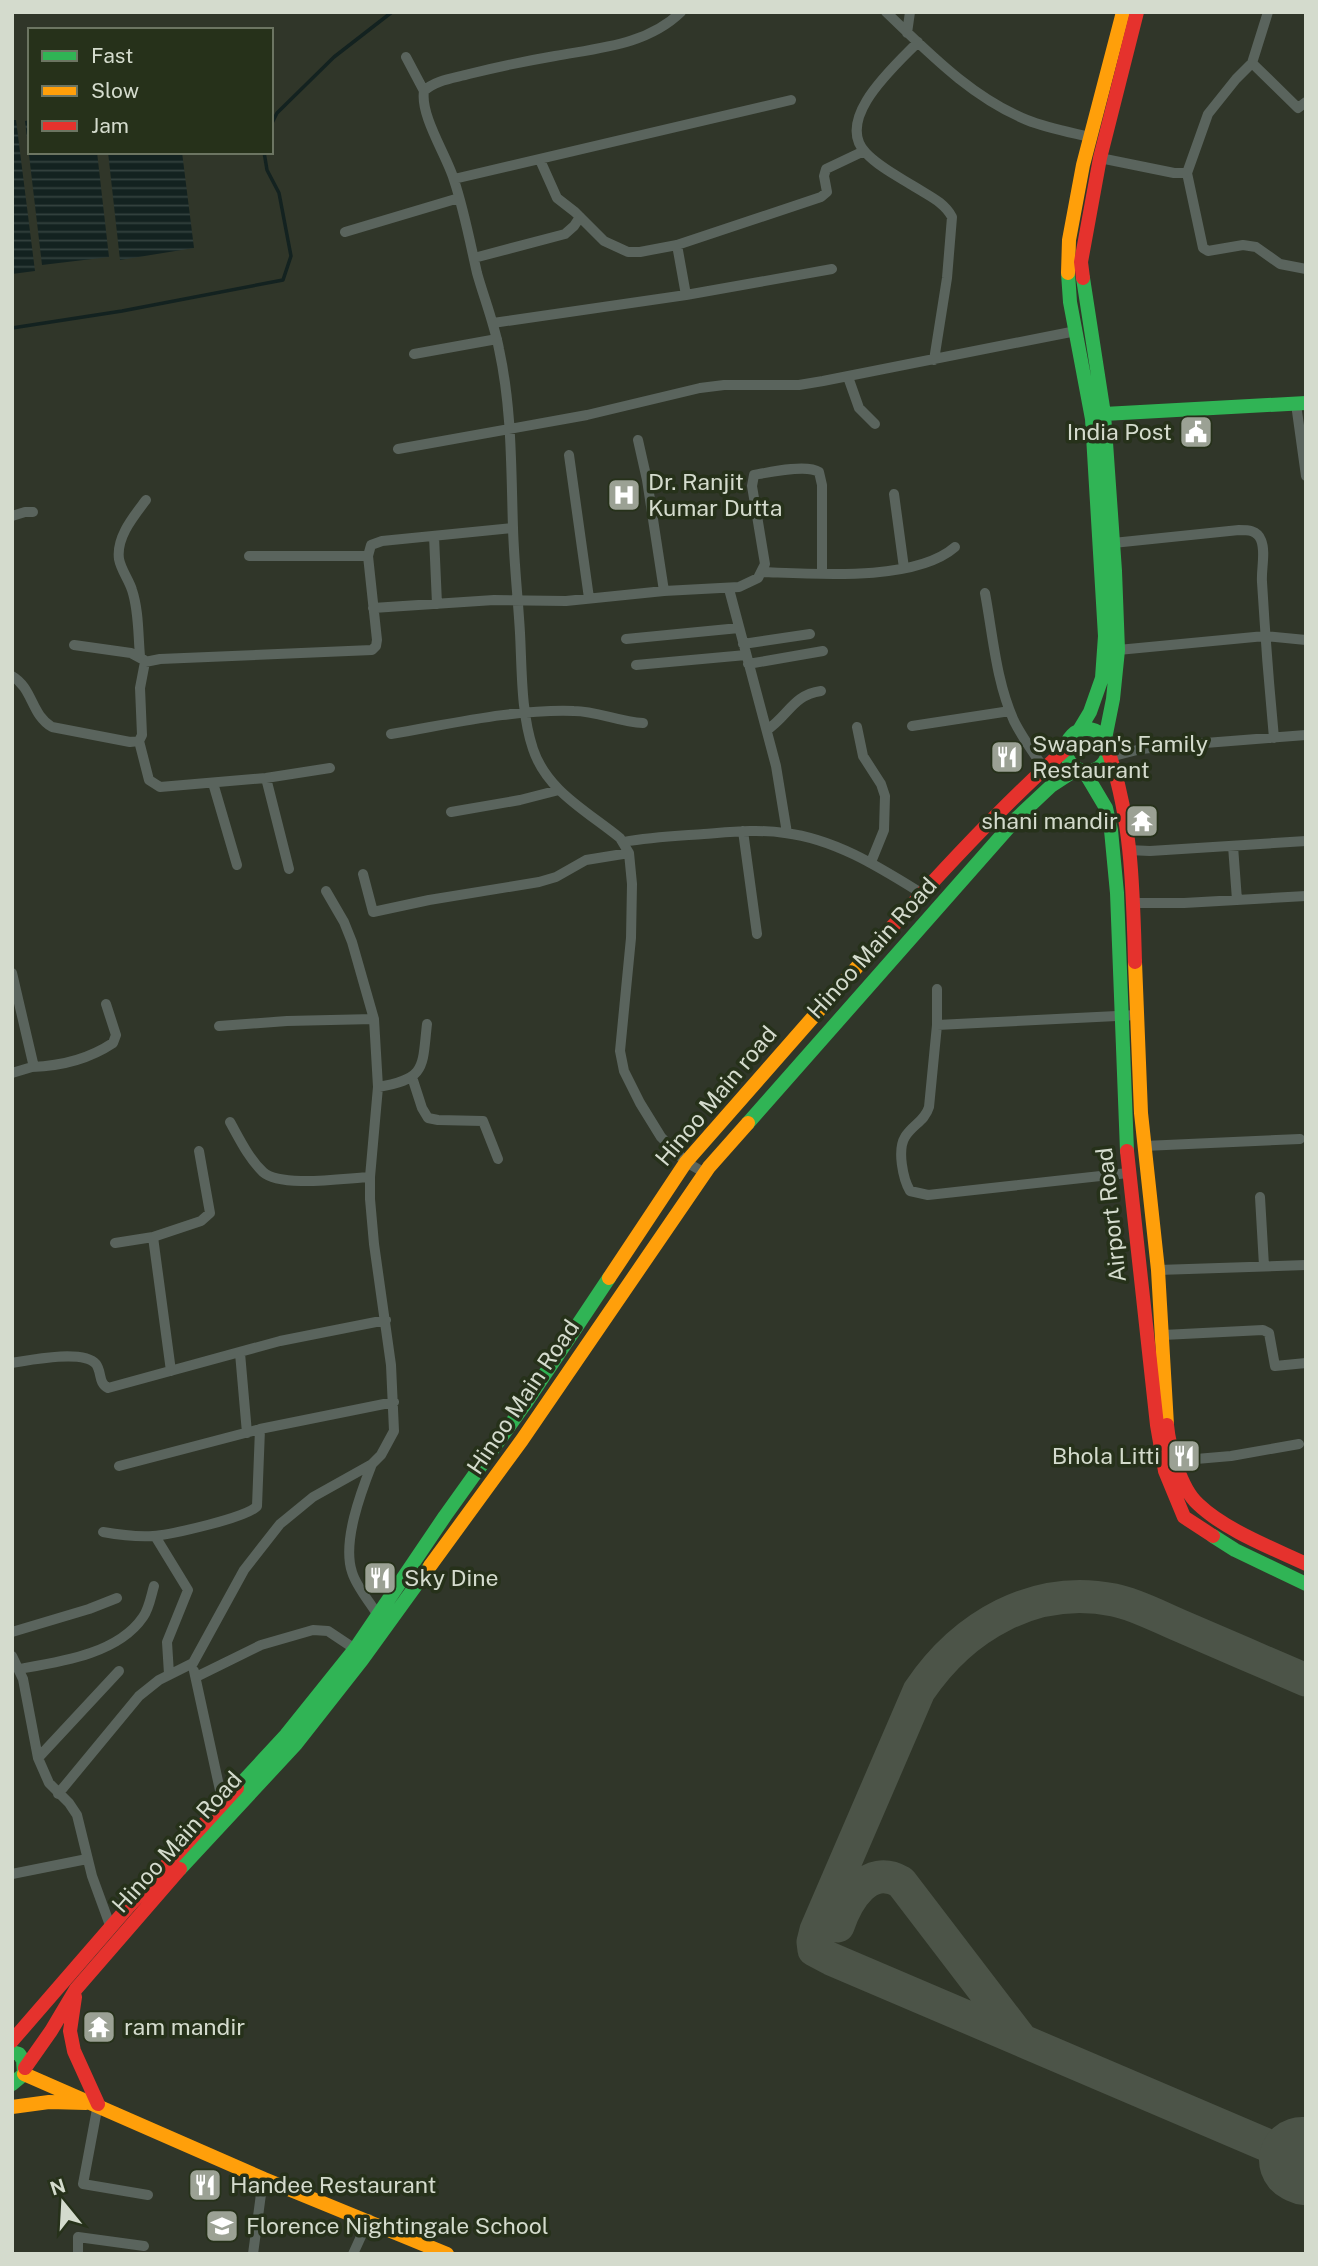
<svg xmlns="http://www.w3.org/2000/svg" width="1318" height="2266" font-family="'Public Sans',sans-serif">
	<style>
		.water { fill: url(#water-rules) }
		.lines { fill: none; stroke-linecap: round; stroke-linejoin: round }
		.stream { stroke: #132220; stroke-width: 3.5 }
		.taxiway { stroke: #4c5448; stroke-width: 33 }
		.runway { stroke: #4c5448; stroke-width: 86 }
		.street { stroke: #5a645d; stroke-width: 10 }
		.fast { stroke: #30b455; stroke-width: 14 }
		.slow { stroke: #ff9f0a; stroke-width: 14 }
		.jam { stroke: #e5322d; stroke-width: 14 }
		.labels { text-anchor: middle; stroke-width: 7; stroke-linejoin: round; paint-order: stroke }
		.poi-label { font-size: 23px; fill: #d4dbcd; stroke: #26311a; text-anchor: start }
		.street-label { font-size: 23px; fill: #d4dbcd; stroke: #26311a }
	</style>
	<defs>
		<pattern id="water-rules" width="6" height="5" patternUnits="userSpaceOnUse" patternTransform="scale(1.75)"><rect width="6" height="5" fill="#132220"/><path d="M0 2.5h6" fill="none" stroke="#34423f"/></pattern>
	</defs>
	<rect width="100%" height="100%" fill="#303629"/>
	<!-- water -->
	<path class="water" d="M 12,120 L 16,120 L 35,271 L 12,274 Z
		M 30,120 L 30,152 L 97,152 L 109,257 L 42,265 L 25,121 Z
		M 108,152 L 182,152 L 194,248 L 120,260 Z"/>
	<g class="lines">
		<!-- stream -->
		<path class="stream" d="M 271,125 L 277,113 L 334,57 L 392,12
			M 12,328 L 122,311 L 283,280 L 291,256 L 279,193 L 267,170 L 264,152"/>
		<!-- taxiway -->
		<path class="taxiway" d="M 838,1926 C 847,1900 868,1863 901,1882 L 1021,2039
			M 1302,2160 L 831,1959 L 814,1950 L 813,1942 L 816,1930 L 919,1691 C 963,1626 1034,1584 1114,1600 C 1138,1605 1161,1618 1183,1627 C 1224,1645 1265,1662 1306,1680"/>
		<!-- runway -->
		<path class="runway" d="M 1302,2160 L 1306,2162"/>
		<!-- street -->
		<path class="street" d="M 681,12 C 647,45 599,48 555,56 C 526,61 497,67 469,74 C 455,78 435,80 424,91 C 420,116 447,156 454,180 C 464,210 470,242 477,273 C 484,298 494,323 499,349 C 512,409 511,467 513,528 C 514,563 518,598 520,633 C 522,671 521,713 533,749 C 547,791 587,811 620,838 L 629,853 L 632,884 L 631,938 L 620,1051 L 624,1071 L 640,1103 L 661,1137 L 686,1162 L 705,1173
			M 886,12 C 929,53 971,97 1027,120 C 1047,128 1069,132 1090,137
			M 907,33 L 910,12
			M 918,42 C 896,65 833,119 866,153 C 879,167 899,177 915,187 C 929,196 944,202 952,217 L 947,278 L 934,360
			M 406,57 L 424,91
			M 1252,63 L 1298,108 L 1306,102
			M 1100,158 L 1174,173 L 1187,173 L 1208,114 L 1236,79 L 1252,63 L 1268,12
			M 540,160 L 557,198 L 575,212 L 604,241 L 628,252 L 640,252 L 677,245 L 821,197 L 827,192 L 824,176 L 826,169 L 864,151
			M 1187,173 L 1203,248 L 1208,251 L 1243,245 L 1256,247 L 1280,264 L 1306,269
			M 454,179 L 791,100
			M 345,232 L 459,198
			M 677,245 L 686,295
			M 474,258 L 565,234 L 574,226 L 580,217
			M 493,323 L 686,295 L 832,269
			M 414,354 L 497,339
			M 848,377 L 859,408 L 875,424
			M 1296,404 L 1306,476
			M 638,440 L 647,480 L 664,591
			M 398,449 L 587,415 L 700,388 L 724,385 L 799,385 L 823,381 L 1076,331
			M 569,455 L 589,598
			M 894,494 L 904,568
			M 12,516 L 25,512 L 33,512
			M 434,536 L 437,604
			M 1113,543 L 1239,530 C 1248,530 1257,530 1261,540 C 1266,552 1261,569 1262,582 C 1265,634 1269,686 1274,738
			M 249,556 L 368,556
			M 763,572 C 815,574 915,582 955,547
			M 729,589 L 776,766 L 787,833
			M 985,593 C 993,636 996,681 1014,721 C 1022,737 1033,752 1043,767
			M 373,608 L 494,600 L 566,601 L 664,591 L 739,587 L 758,578 L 765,564 L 752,486 L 754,475 C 770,472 807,464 819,472 L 822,485 L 822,573
			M 626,639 L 739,628
			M 743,644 L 810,634
			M 74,645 L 131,653 L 144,660
			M 1118,650 L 1265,636 L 1306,640
			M 140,656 C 138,635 139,611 132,590 C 129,580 121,570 119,559 C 116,537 134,516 146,500
			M 748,664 L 823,651
			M 636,665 L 746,655
			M 12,676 C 33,688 31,715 52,727 L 130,742 L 139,741 L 142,735 L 140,688 L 145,662 L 160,659 L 372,650 L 376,646 L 377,640 L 368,556 L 371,545 L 382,541 L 513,528
			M 912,726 L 1010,711
			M 857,727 L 863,756 L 881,784 L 885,796 L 884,830 L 871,862
			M 767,730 C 789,715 793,695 821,691
			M 391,734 C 451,724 513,709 574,711 C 597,711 619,722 643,723
			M 139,741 L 149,780 L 160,787 L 266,778 L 330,768
			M 1110,757 L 1141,749 L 1180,745 L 1306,735
			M 266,778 L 289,869
			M 213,783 L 237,865
			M 451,812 L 520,800 L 559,790
			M 743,831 L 757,934
			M 624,842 C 651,837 677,836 704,834 C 731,832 758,829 785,833 C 835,839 879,867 921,893
			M 1233,846 L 1237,900
			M 1128,850 L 1150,851 L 1306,841
			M 363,874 L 373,912 L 429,900 L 539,882 L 556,877 L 586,860 L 629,853
			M 1133,903 L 1184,903 L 1306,896
			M 12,973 L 33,1063 L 32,1067 L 12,1073
			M 937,989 L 937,1025 L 929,1107 C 925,1121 912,1125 905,1137 C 897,1150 903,1179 910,1191 L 928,1195 L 1128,1173
			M 937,1025 L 1137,1015
			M 219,1026 L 287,1021 L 374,1019
			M 32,1067 C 61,1066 89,1059 113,1043 L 116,1035 L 106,1004
			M 412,1077 L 422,1108 L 428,1118 L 438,1120 L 483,1121 L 498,1159
			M 378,1087 C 427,1079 422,1067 427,1024
			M 230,1122 C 239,1138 249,1159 263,1172 C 281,1188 345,1178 370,1177
			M 1144,1146 L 1300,1139
			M 1260,1197 L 1264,1266
			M 153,1237 L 201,1221 L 210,1213 L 199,1151
			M 115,1243 L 153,1237 L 171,1371
			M 1158,1270 L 1306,1265
			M 1163,1335 L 1263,1330 L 1269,1333 L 1275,1366 L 1306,1363
			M 240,1353 L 247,1433
			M 12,1363 C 30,1360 83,1349 96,1364 C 102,1372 98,1383 108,1388 L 280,1341 L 386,1320
			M 1173,1461 L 1231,1456 L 1299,1444
			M 372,1464 C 361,1492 342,1542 352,1572 C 356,1586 369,1601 377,1614
			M 119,1466 L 260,1429 L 394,1402
			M 103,1532 C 120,1535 136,1537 153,1536 C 169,1535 250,1517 257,1506 L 260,1429
			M 155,1536 L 188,1590 L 167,1642 L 169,1674
			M 12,1632 L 89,1609 L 117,1598
			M 12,1656 L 23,1679 L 38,1758 L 49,1783 L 69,1803 L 77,1815 L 92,1876 L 111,1928
			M 19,1669 C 60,1662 118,1654 143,1617 C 149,1609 151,1596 154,1586
			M 194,1671 L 223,1804
			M 196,1677 L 261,1645 L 313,1630 L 328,1631 L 355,1649
			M 38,1758 L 119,1671
			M 58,1794 L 139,1696 L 159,1680 L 193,1663 L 244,1570 L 280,1524 L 313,1497 L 372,1464 L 381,1455 L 394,1431 L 391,1365 L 374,1244 L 370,1199 L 370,1177 L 378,1087 L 374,1019 L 352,942 L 344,922 L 326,891
			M 12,1874 L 87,1859
			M 98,2104 L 83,2184 L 148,2195
			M 78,2254 L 78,2237 L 144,2246
			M 253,2254 L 263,2179
			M 353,2254 L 369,2219"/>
		<!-- fast -->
		<path class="fast" d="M 1068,273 L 1070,302 L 1092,419 L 1105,636 L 1102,678 L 1090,712 L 1078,732
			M 1083,278 L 1104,414 L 1115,571 L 1118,650 L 1113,699 L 1105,739
			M 1104,414 L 1306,403
			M1066 750a21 21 0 1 1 42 0a21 21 0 1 1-42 0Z
			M 1084,771 L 1106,808 L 1111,830 L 1117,893 L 1127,1151
			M 748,1123 L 1018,817 L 1051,786 L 1077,769
			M 1213,1536 L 1235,1550 L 1306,1584
			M 237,1788 L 286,1735 L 355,1649 L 445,1516 L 525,1404 L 609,1278
			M 180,1869 L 296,1744 L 362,1660 L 430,1566
			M 12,2052 L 19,2054 L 23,2060 L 24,2074 L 12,2084"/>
		<!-- slow -->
		<path class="slow" d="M 1068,273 L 1069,240 L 1083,165 L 1123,12
			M 1135,962 L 1141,1113 L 1158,1270 L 1167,1425
			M 609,1278 L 686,1162 L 893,926
			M 430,1566 L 522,1440 L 709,1167 L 748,1123
			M 24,2074 L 264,2179 L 447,2254
			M 12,2107 L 49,2102 L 86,2103"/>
		<!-- jam -->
		<path class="jam" d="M 1083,278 L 1081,262 L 1100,158 L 1137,12
			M 1108,751 C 1132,817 1133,892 1135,962
			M 893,926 C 948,864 1004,804 1066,749
			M 1127,1151 L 1157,1425 L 1165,1471 L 1184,1517 L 1213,1536
			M 1167,1425 C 1169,1447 1181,1489 1198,1504 C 1225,1530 1272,1548 1306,1564
			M 75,1997 L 70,2031 L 74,2051 L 98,2104
			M 12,2041 L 129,1906 L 237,1788
			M 25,2068 L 51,2031 L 76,1989 L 180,1869"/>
	</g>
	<!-- icons -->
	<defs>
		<symbol id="civic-square" viewBox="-11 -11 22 22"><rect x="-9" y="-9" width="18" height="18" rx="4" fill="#9ba194" stroke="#26311a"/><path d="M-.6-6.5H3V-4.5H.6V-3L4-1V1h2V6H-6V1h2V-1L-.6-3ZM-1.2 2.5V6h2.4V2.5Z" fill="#fff"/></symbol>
		<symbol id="hospital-square" viewBox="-11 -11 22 22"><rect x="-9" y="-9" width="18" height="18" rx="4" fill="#9ba194" stroke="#26311a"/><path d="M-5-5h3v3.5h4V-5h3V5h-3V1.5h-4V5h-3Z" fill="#fff"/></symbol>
		<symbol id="restaurant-square" viewBox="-11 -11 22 22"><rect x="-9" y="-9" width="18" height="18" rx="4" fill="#9ba194" stroke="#26311a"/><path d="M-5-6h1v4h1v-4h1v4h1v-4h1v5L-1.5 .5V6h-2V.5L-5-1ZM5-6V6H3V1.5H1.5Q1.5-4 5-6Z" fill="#fff"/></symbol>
		<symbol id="temple-square" viewBox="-11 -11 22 22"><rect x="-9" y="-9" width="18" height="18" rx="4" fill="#9ba194" stroke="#26311a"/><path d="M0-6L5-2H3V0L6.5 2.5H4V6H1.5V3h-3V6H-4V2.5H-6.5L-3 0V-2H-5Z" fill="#fff"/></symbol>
		<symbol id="school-square" viewBox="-11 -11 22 22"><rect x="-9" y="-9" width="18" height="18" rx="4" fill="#9ba194" stroke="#26311a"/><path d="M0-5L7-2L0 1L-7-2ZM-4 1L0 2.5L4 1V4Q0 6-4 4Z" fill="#fff"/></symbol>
	</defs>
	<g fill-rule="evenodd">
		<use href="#civic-square" x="1177" y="413" width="38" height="38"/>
		<use href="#hospital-square" x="605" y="476" width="38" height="38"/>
		<use href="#restaurant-square" x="988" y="738" width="38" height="38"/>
		<use href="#temple-square" x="1123" y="802" width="38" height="38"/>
		<use href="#restaurant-square" x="1165" y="1437" width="38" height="38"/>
		<use href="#restaurant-square" x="361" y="1559" width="38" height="38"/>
		<use href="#temple-square" x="80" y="2008" width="38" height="38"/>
		<use href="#restaurant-square" x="186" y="2166" width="38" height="38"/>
		<use href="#school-square" x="203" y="2207" width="38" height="38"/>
	</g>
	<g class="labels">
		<!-- poi labels -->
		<g class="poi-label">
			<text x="1172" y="440" text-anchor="end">India Post</text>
			<text x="648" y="490">Dr. Ranjit<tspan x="648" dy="26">Kumar Dutta</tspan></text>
			<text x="1032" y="752">Swapan's Family<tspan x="1032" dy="26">Restaurant</tspan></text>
			<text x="1118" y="829" text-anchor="end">shani mandir</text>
			<text x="1160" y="1464" text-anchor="end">Bhola Litti</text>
			<text x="404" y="1586">Sky Dine</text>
			<text x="124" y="2035">ram mandir</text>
			<text x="230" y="2193">Handee Restaurant</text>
			<text x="246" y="2234">Florence Nightingale School</text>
		</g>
		<!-- street labels -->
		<g class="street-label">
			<text transform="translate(872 948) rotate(-48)" y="8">Hinoo Main Road</text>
			<text transform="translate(716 1096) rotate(-50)" y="8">Hinoo Main road</text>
			<text transform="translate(1111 1215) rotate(-96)" y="8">Airport Road</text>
			<text transform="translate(523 1397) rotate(-56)" y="8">Hinoo Main Road</text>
			<text transform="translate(177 1842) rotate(-48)" y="8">Hinoo Main Road</text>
		</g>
	</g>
	<!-- border -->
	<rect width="1318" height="2266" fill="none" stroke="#d4dbcd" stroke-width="28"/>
	<!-- legend -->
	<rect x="28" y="28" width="245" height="126" fill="#26311a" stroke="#6c7562" stroke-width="2"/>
	<rect x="42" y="51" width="35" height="10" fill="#30b455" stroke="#6c7562" stroke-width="2"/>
	<text x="91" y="63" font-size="21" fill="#d4dbcd">Fast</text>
	<rect x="42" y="86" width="35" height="10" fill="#ff9f0a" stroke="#6c7562" stroke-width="2"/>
	<text x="91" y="98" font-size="21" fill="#d4dbcd">Slow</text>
	<rect x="42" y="121" width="35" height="10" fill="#e5322d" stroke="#6c7562" stroke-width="2"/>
	<text x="91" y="133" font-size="21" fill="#d4dbcd">Jam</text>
	<!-- north arrow -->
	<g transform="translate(63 2203) rotate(342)" stroke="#26311a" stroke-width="5" paint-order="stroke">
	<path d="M0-5L12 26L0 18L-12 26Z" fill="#d4dbcd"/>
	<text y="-10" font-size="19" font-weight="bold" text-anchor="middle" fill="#d4dbcd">N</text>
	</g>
</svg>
